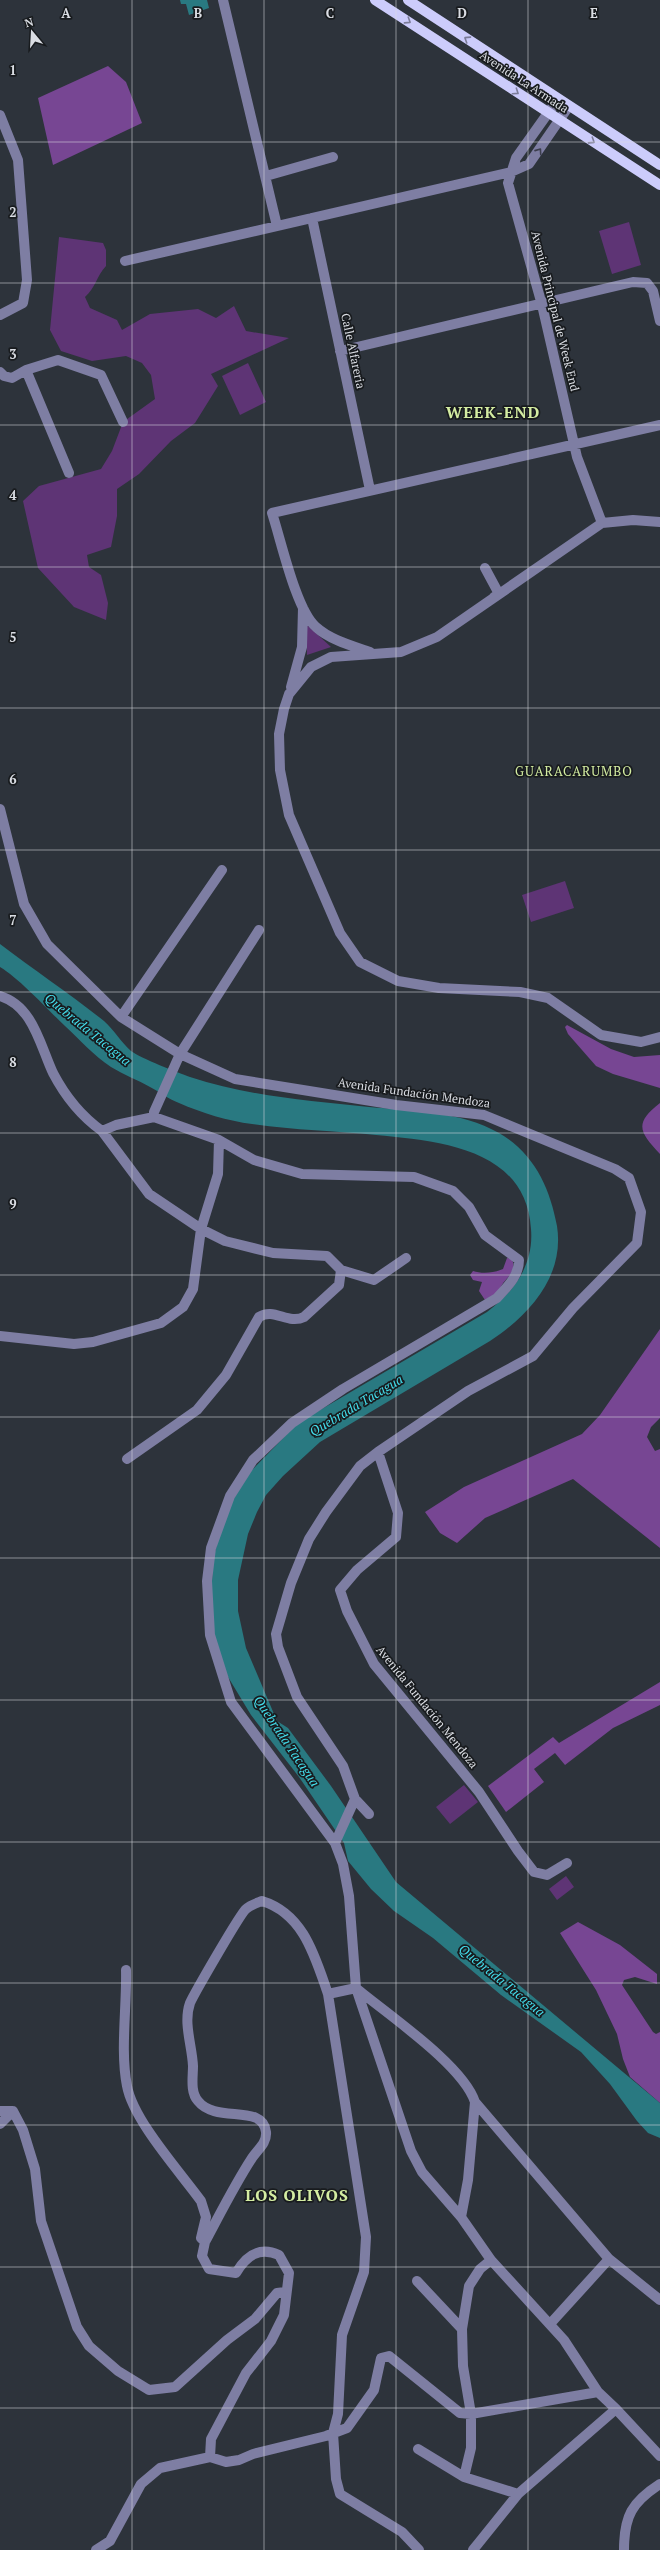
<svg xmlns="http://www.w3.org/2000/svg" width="660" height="2550" font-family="'PT Serif',serif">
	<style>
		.green { fill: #5e3475 }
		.forest { fill: #774693 }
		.water { fill: #297981 }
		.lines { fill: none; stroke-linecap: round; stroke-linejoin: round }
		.minor { stroke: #7e7ea3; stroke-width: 10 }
		.major { stroke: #ccccfb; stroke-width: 10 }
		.oneway { stroke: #7b7c98 }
		.oneway2 { stroke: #3c3e4d }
		.grid { fill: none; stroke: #dadde3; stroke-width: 1; stroke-opacity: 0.55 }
		.labels { text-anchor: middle; stroke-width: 3.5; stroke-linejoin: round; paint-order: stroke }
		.street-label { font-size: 12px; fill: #dadde3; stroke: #181b1e }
		.neighbourhood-label { font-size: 13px; letter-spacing: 1px; fill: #d4eda2; stroke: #181b1e }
		.water-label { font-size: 13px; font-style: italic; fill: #43deec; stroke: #181b1e }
		.district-label { font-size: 16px; font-weight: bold; letter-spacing: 1px; fill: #d4eda2; stroke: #181b1e }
		.grid-label { font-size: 13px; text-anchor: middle; font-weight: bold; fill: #dadde3; stroke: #181b1e; stroke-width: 3.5; stroke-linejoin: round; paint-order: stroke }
	</style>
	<rect width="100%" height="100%" fill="#2d333b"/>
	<!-- green -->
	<path class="green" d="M 629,222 L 641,265 L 612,274 L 599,231 Z
		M 59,237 L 103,243 L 106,250 L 106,266 C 96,277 96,287 85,297 L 90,308 L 117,320 L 122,330 L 150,314 L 198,309 L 216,318 L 234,306 L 246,331 L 289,338 L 211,374 L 218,386 L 195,423 L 171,441 L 139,474 L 117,489 L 117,516 L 111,547 L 87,555 L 89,567 L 101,575 L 108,603 L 106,620 L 74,607 L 38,568 L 23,501 L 39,486 L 101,469 L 112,451 L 123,422 L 155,399 L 151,375 L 142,363 L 126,356 L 92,361 L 61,351 L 50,330 Z
		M 248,363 L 266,402 L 240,415 L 222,376 Z
		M 306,624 L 331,647 L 307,655 Z
		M 565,881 L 574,908 L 531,922 L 522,895 Z
		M 464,1785 L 478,1802 L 450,1824 L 436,1807 Z
		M 566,1876 L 574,1887 L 557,1900 L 549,1889 Z"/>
	<!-- forest -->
	<path class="forest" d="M 108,66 L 126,82 L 142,123 L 53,165 L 38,98 Z
		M 567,1025 L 611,1049 L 634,1057 L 660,1055 L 660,1088 L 613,1074 L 596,1066 L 568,1034 L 565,1027 Z
		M 660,1103 L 660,1154 C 639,1132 634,1123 660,1103 Z
		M 507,1258 L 512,1259 C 518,1275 502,1278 499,1292 L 485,1300 L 479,1291 L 482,1282 L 473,1280 L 470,1275 L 473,1271 C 482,1274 494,1273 503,1269 Z
		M 660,1329 L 660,1418 L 651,1427 L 647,1437 L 655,1451 L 660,1449 L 660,1548 L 573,1479 L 485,1518 L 457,1543 L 440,1533 L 425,1512 L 464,1487 L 582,1434 L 600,1415 Z
		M 660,1682 L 660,1705 L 613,1728 L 565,1765 L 555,1753 L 534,1769 L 544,1782 L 506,1812 L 488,1786 L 553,1737 L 559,1743 Z
		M 578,1922 L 620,1945 L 657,1974 L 657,1984 L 635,1977 L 624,1980 L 622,1985 L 653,2032 L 656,2034 L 660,2032 L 660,2103 L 630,2077 L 623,2059 L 617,2034 L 596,1990 L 560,1933 Z"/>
	<!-- water -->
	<path class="water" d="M 180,0 L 207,0 L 209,8 L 189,15 L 186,4 L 181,4 Z
		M 0,944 C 34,970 70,994 104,1021 C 114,1030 121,1042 131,1051 C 142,1059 177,1072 190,1077 C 248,1096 309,1101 369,1107 C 412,1111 461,1111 499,1133 C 534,1153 550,1188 557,1226 C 565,1277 528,1316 490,1341 L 320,1442 L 283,1476 L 266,1495 L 257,1512 L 248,1534 L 238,1580 L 238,1611 L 246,1648 L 277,1721 L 288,1728 L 331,1786 L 396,1882 L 660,2103 L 660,2138 L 648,2133 L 637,2121 L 610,2084 L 581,2052 L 501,1995 L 433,1938 L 394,1911 L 371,1889 L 348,1861 L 344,1843 L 299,1777 L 251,1715 L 225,1672 L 216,1648 L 211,1604 L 213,1559 L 226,1511 L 251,1471 L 298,1423 L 487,1312 C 514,1292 534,1265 531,1229 C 526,1148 439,1141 376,1135 C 335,1131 293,1130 252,1124 C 228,1121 202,1113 179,1103 C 168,1099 160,1092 150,1087 C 138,1080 124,1075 111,1067 C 94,1056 79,1039 65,1026 C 47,1009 20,979 0,967 Z"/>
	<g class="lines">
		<!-- minor -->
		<path class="minor" d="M 223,0 L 277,226
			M 558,99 L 516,158 L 508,183 L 542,305 L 577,457 L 602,523
			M 0,115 L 18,160 L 27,280 L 23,303 L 0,315
			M 266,176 L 333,157
			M 312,218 L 370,490
			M 125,261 L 511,172 L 529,164 L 569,106
			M 340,351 L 633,282 L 647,283 L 653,291 L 660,321
			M 26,370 L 69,473
			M 0,372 L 4,376 L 12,378 L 26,370 L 58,360 L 101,375 L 123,422
			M 660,522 L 633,520 L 602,523 L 437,637 L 401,652 L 331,657 L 311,667 L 289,694 L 284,709 L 279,734 L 280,770 L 289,815 L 340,933 L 360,962 L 398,981 L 439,988 L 520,992 L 548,998 L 601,1035 L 641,1042 L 660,1037
			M 485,568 L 499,594 L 494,597
			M 370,652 C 353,646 330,640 316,627 C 296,610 281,540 272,513 L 660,425
			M 291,687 L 302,647 L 303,608
			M 0,809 L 24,904 L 47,944 L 121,1017 L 180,1054 L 235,1079 L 396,1105 L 484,1115 L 615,1169 L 629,1178 L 641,1212 L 637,1243 L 573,1308 L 533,1356 L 468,1391 L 378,1452 L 360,1466 L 326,1512 L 309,1539 L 291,1583 L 276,1634 L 278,1647 L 297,1697 L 343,1766 L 355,1799 L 369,1814
			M 0,996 C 33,1006 40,1045 53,1073 C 65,1096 81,1116 102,1131 L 116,1125 L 154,1117 L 219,1140 L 254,1160 L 302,1174 L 414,1177 L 453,1191 L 469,1207 L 485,1235 L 519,1260 C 519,1276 507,1287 497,1298 L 343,1389 L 292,1423 L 253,1460 L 230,1496 L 211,1548 L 207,1581 L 210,1635 L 231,1702 L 335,1843
			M 121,1017 L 222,870
			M 154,1117 L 154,1112 L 180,1054 L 259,930
			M 102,1131 L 149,1194 L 201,1229 L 225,1241 L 273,1253 L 327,1256 L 341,1270 L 374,1280 L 406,1258
			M 0,1336 L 74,1344 L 93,1342 L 161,1323 L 183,1307 L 193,1289 L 201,1229 L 218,1174 L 219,1140
			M 378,1452 L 398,1513 L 396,1537 L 357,1570 L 340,1590 L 347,1611 L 374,1664 L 479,1792 L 518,1851 L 534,1872 L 547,1875 L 567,1863
			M 127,1459 L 197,1410 L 226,1375 L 259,1317 C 274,1307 288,1325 304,1317 L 339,1285 L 341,1270
			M 355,1799 L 335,1843 L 343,1864 L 349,1896 L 356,1988 L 411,2151 L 422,2172 L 461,2217 L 491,2260 L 564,2340 L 598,2392 L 616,2409 L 660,2456
			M 126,1970 C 127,2006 120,2051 127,2086 C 133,2120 180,2172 201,2201 L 206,2217 L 201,2238 L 205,2242
			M 328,1994 L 366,2237 L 364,2272 L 342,2335 L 338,2414 L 333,2433 L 336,2479 L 340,2494 L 402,2532 L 419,2550
			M 0,2111 L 13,2111 L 23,2130 L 35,2169 L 41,2221 L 77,2327 L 89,2346 L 118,2371 L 149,2390 L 175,2387 L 227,2340 L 255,2319 L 277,2293 L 285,2292
			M 0,2124 L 13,2111
			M 461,2217 L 468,2180 L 475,2102
			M 417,2281 L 462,2329
			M 550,2324 L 609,2259
			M 418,2449 L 464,2477 L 518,2494
			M 210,2457 L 211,2439 L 246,2373 L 271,2341 L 284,2315 L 289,2273 L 279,2255 C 259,2246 246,2256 236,2273 L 209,2269 L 202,2256 L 205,2242 C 220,2214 235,2184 252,2158 C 258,2149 267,2143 266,2132 C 263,2103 216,2124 198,2101 C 190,2092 193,2077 193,2066 C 192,2045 183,2023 190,2003 C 194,1994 240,1914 246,1909 C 250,1905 257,1903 262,1901 C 304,1914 315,1957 328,1994 L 356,1988 C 387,2014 463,2065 475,2102 L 609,2259 L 660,2300
			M 464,2477 L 471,2448 L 471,2414 L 463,2366 L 462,2329 L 469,2286 L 480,2269 L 491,2260
			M 96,2550 L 110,2541 L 141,2484 L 160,2468 L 210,2457 L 226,2462 L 239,2460 L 253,2454 L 326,2436 L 347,2428 L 374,2390 L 381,2358 L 389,2356 L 460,2413 L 471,2414 L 598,2392
			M 473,2550 L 518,2494 L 616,2409
			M 624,2550 C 624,2516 632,2502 660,2484"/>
		<!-- major -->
		<path class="major" d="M 375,0 L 660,185
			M 408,0 L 660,165"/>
	</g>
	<!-- one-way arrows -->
	<defs><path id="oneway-chevron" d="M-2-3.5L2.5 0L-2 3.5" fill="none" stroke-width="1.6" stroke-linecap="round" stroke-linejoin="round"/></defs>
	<g class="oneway">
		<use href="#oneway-chevron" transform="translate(408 21) rotate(33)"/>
		<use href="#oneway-chevron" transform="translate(467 39) rotate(-147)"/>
		<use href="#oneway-chevron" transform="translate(516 92) rotate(34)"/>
		<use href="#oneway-chevron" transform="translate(592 141) rotate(33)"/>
	</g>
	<use class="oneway2" href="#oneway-chevron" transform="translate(539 151) rotate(-55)"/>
	<!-- grid -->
	<path class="grid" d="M 132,0 L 132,2550M 264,0 L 264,2550M 396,0 L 396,2550M 528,0 L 528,2550M 0,142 L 660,142M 0,283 L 660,283M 0,425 L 660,425M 0,567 L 660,567M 0,708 L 660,708M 0,850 L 660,850M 0,992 L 660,992M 0,1133 L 660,1133M 0,1275 L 660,1275M 0,1417 L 660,1417M 0,1558 L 660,1558M 0,1700 L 660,1700M 0,1842 L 660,1842M 0,1983 L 660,1983M 0,2125 L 660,2125M 0,2267 L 660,2267M 0,2408 L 660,2408"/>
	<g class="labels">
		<!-- street labels -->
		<g class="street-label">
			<text transform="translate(524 82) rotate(33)" y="4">Avenida La Armada</text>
			<text transform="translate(555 311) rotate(76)" y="4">Avenida Principal de Week End</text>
			<text transform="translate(353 351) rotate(78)" y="4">Calle Alfareria</text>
			<text transform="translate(414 1093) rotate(8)" y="4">Avenida Fundación Mendoza</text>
			<text transform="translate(427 1707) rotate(51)" y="4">Avenida Fundación Mendoza</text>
		</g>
		<!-- neighbourhood labels -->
		<g class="neighbourhood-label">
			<text x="574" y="776">GUARACARUMBO</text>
		</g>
		<!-- water labels -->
		<g class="water-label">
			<text transform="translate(88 1029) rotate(39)" y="5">Quebrada Tacagua</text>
			<text transform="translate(356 1405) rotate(-31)" y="5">Quebrada Tacagua</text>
			<text transform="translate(287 1741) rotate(56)" y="5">Quebrada Tacagua</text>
			<text transform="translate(502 1980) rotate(39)" y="5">Quebrada Tacagua</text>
		</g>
		<!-- district labels -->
		<g class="district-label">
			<text x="493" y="418">WEEK-END</text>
			<text x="297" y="2201">LOS OLIVOS</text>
		</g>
	</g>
	<g class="grid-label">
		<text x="66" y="18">A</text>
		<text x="198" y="18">B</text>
		<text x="330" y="18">C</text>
		<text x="462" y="18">D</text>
		<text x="594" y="18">E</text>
		<text x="13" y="75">1</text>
		<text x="13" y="217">2</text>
		<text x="13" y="359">3</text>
		<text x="13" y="500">4</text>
		<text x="13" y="642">5</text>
		<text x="13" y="784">6</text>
		<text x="13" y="925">7</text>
		<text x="13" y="1067">8</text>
		<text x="13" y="1209">9</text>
	</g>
	<!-- north arrow -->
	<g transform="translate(32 32) rotate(342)" stroke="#181b1e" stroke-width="3" paint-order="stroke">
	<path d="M0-3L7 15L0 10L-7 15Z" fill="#dadde3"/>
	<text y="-6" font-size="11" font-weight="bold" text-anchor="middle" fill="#dadde3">N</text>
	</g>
</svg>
